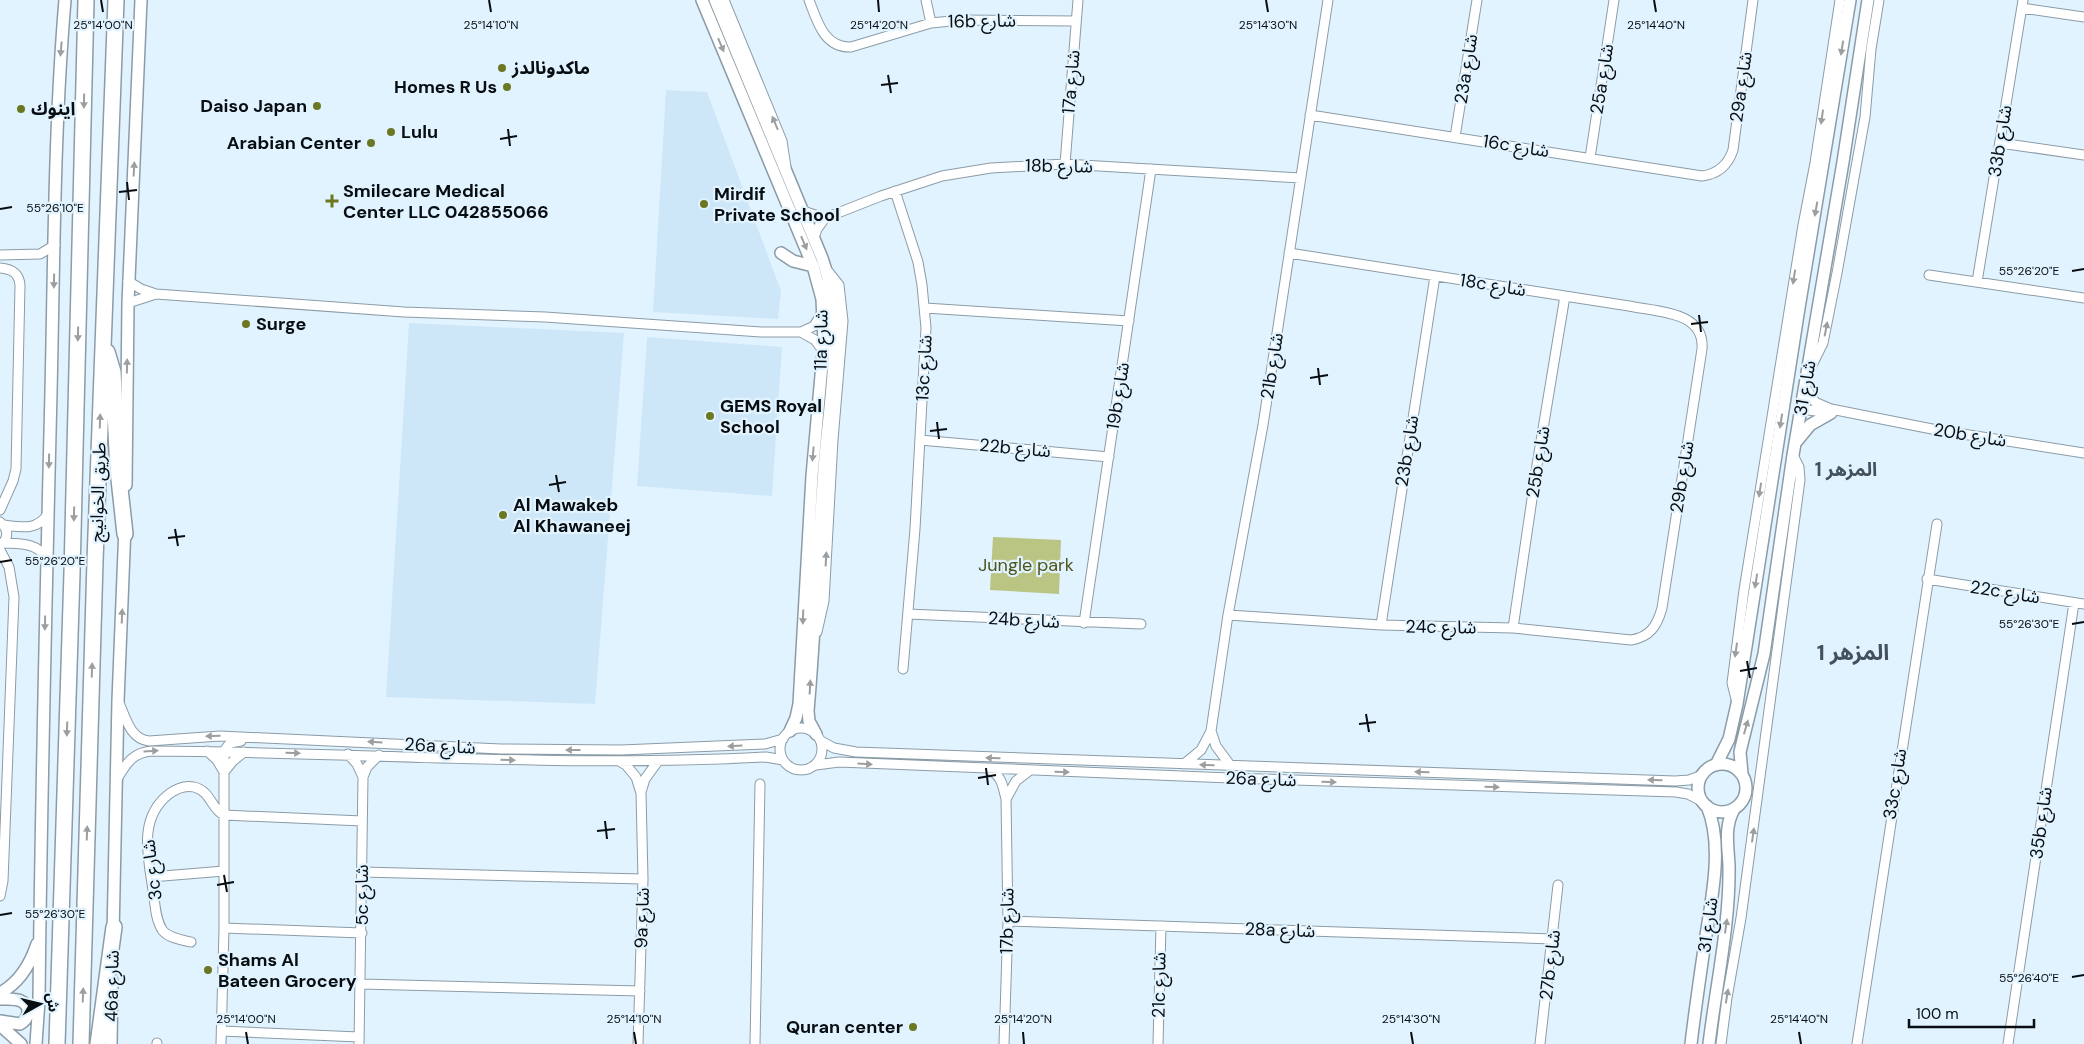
<svg xmlns="http://www.w3.org/2000/svg" width="2084" height="1044" font-family="'DM Sans','Noto Sans Arabic',sans-serif">
	<style>
		.built { fill: #cee7f8 }
		.green { fill: #bac483 }
		.lines { fill: none; stroke-linecap: round; stroke-linejoin: round }
		.street-casing { stroke: #8b9ca7; stroke-width: 11 }
		.secondary-casing { stroke: #8b9ca7; stroke-width: 14 }
		.highway-casing { stroke: #8b9ca7; stroke-width: 18 }
		.street { stroke: #fff; stroke-width: 9 }
		.secondary { stroke: #fff; stroke-width: 11 }
		.highway { stroke: #fff; stroke-width: 15 }
		.oneway { fill: #9c9ea0 }
		.ticks { fill: none; stroke: #070d11; stroke-width: 2 }
		.poi-dot { fill: #6c7722; stroke: #e1f3ff; stroke-width: 2 }
		.labels { text-anchor: middle; stroke-width: 4.5; stroke-linejoin: round; paint-order: stroke }
		.street-label { font-size: 18px; fill: #070d11; stroke: #e1f3ff }
		.poi-label { font-size: 18px; font-weight: bold; fill: #070d11; stroke: #e1f3ff; text-anchor: start }
		.park-label { font-size: 18px; fill: #4c531b; stroke: #e1f3ff }
		.neighbourhood-label { font-size: 19px; font-weight: bold; fill: #43515b; stroke: #e1f3ff }
		.district-label { font-size: 22px; font-weight: bold; fill: #43515b; stroke: #e1f3ff }
		.ticks-label { font-size: 12px; text-anchor: middle; fill: #070d11; stroke: #e1f3ff; stroke-width: 4.5; stroke-linejoin: round; paint-order: stroke }
	</style>
	<rect width="100%" height="100%" fill="#e1f3ff"/>
	<!-- built -->
	<path class="built" d="M 666,90 L 707,92 L 781,291 L 778,319 L 653,312 Z
		M 409,323 L 624,333 L 595,704 L 386,697 Z
		M 647,337 L 782,347 L 772,496 L 637,486 Z"/>
	<!-- green -->
	<path class="green" d="M 993,537 L 1061,540 L 1059,594 L 990,590 Z"/>
	<g class="lines">
		<defs>
			<path id="street" d="M 724,0 L 782,141 L 786,167
				M 809,0 C 817,21 824,48 851,47 L 931,23 L 961,20 L 1076,21
				M 926,0 L 931,23
				M 2022,8 L 2084,17
				M 1310,115 L 1702,176 C 1718,174 1728,165 1733,150 L 1753,0
				M 1455,137 L 1477,0
				M 2000,143 L 2084,155
				M 1590,158 L 1614,0
				M 1065,164 L 1078,0
				M 895,191 L 918,262 L 922,285 L 926,328 L 915,529 L 903,669
				M 803,211 L 825,218
				M 814,238 L 817,229 L 825,218 L 881,196 L 942,176 L 991,168 L 1065,164 L 1301,178
				M 0,255 L 40,254 L 55,245
				M 0,268 C 12,269 19,273 20,285 L 16,469 L 13,481 L 0,510
				M 1929,275 L 2084,298
				M 128,281 L 141,289 L 156,294 L 404,312 L 545,317 L 761,332 L 801,332 L 814,326 L 822,313
				M 1977,282 L 2023,0
				M 128,303 L 156,294
				M 925,308 L 1129,321
				M 801,332 L 815,340 L 824,352
				M 1809,371 L 1823,343 L 1837,273 L 1865,117 L 1871,49 L 1879,0
				M 1805,387 L 1815,402 L 1831,409 L 1937,430 L 2084,453
				M 1801,409 L 1831,413
				M 920,440 L 1109,457
				M 4,525 C 21,527 37,531 48,514
				M 3,543 C 19,544 37,542 46,558
				M 0,545 C 9,539 9,529 0,522
				M 0,550 L 9,567 L 14,597 L 3,881 L 0,896
				M 1927,579 L 2084,604
				M 908,614 L 1141,624
				M 1228,615 L 1381,625 L 1513,628 L 1631,640 C 1650,637 1657,626 1662,608 L 1702,349 C 1705,311 1657,312 1629,306 L 1289,253
				M 1084,623 L 1151,169
				M 1381,625 L 1435,276
				M 1513,628 L 1537,465 L 1565,296
				M 817,632 L 824,601 L 833,440 L 843,321 L 839,285 L 827,270
				M 119,703 C 126,718 130,739 149,741 L 220,736 L 501,749 L 621,750 L 765,744 L 783,739
				M 1737,703 L 1732,683 L 1744,590 L 1803,225 L 1815,163 L 1840,0
				M780 749a21 21 0 1 1 42 0a21 21 0 1 1-42 0Z
				M 1211,731 L 1216,746 L 1230,765
				M 821,741 L 834,748 L 856,752 L 1675,781 L 1689,780 L 1703,775
				M 207,751 L 217,760 L 224,772 L 233,761 L 244,752
				M 348,754 L 357,764 L 363,777
				M 619,761 L 626,765 L 636,777 L 641,793 L 643,879 L 638,1044
				M 1184,764 L 1201,750 L 1211,731 L 1228,615 L 1263,425 L 1328,0
				M 816,765 L 839,762 L 1230,778 L 1676,792 L 1688,794 L 1703,802
				M 990,770 C 1002,776 1003,787 1006,799 L 1008,921 L 1004,1044
				M 117,779 C 126,764 133,752 152,751 C 357,752 562,768 766,757 L 783,760
				M 641,792 L 645,779 L 658,761
				M 1006,799 L 1016,781 L 1029,771
				M 362,872 L 643,879
				M 151,877 L 224,871
				M 1008,921 L 1553,939
				M 224,928 L 362,933
				M 191,942 C 182,940 169,938 163,931 C 155,920 155,902 153,890 C 148,856 138,818 169,794 C 177,788 185,785 194,787 C 211,791 211,809 224,815 L 362,821
				M 361,984 L 640,991
				M 222,1031 L 359,1037
				M 157,1044 L 157,1043
				M 221,1044 L 224,928 L 224,751 L 230,743 L 241,741
				M 359,1044 L 363,777 L 367,767 L 379,755
				M 755,1044 L 760,784
				M 1158,1044 L 1161,926
				M 1540,1044 L 1558,885
				M 1721,1044 L 1727,998 L 1741,918 L 1800,480 L 1799,467 L 1793,455
				M 1857,1044 L 1937,524
				M 2008,1044 L 2074,603"/>
			<path id="secondary" d="M 702,0 L 813,266 L 822,299 L 824,342 L 812,476 L 799,704 L 796,718 L 790,731
				M 715,0 L 822,258 C 846,326 829,399 824,469 C 818,549 815,630 808,711 L 809,721 L 816,734
				M 781,253 L 793,261 L 813,266
				M 1796,442 L 1810,425 L 1831,413
				M 126,485 L 128,303 L 141,0
				M1698 788a24 24 0 1 1 48 0a24 24 0 1 1-48 0Z
				M 1716,765 L 1729,739 L 1737,704 L 1799,308 L 1850,0
				M 1742,774 L 1740,752 L 1764,654 L 1793,455 L 1843,162 L 1868,0
				M 113,935 L 118,701 L 125,526
				M 0,993 C 19,983 30,965 37,944
				M 0,999 C 7,999 15,998 21,1001 C 32,1006 29,1019 20,1024 L 0,1021
				M 0,1025 L 21,1044
				M 36,1044 L 39,1000 C 41,797 46,595 51,392 C 54,261 54,130 65,0
				M 111,1044 L 112,981
				M 1691,1044 C 1695,1010 1700,976 1705,942 C 1711,901 1724,846 1707,806
				M 1709,1044 C 1716,985 1730,925 1729,865 C 1728,845 1724,827 1734,809"/>
			<path id="highway" d="M 107,352 L 113,372 L 118,470 L 125,534
				M 57,1044 L 72,573 L 86,0
				M 81,1044 L 95,561 L 116,0
				M 98,1044 L 114,927"/>
		</defs>
		<!-- street casing -->
		<use href="#street" class="street-casing"/>
		<!-- secondary casing -->
		<use href="#secondary" class="secondary-casing"/>
		<!-- highway casing -->
		<use href="#highway" class="highway-casing"/>
		<!-- street -->
		<use href="#street" class="street"/>
		<!-- secondary -->
		<use href="#secondary" class="secondary"/>
		<!-- highway -->
		<use href="#highway" class="highway"/>
	</g>
	<!-- one-way arrows -->
	<defs><path id="oneway-solid" d="M-6-.8H1V-3.2L6.5 0L1 3.2V.8H-6Z" transform="scale(1.25)"/></defs>
	<g class="oneway">
		<use href="#oneway-solid" transform="translate(721 45) rotate(67)"/>
		<use href="#oneway-solid" transform="translate(1842 48) rotate(99)"/>
		<use href="#oneway-solid" transform="translate(61 49) rotate(95)"/>
		<use href="#oneway-solid" transform="translate(84 101) rotate(91)"/>
		<use href="#oneway-solid" transform="translate(1822 117) rotate(98)"/>
		<use href="#oneway-solid" transform="translate(775 123) rotate(-113)"/>
		<use href="#oneway-solid" transform="translate(134 169) rotate(-87)"/>
		<use href="#oneway-solid" transform="translate(1816 209) rotate(100)"/>
		<use href="#oneway-solid" transform="translate(804 243) rotate(67)"/>
		<use href="#oneway-solid" transform="translate(1794 277) rotate(99)"/>
		<use href="#oneway-solid" transform="translate(54 281) rotate(91)"/>
		<use href="#oneway-solid" transform="translate(1826 329) rotate(-79)"/>
		<use href="#oneway-solid" transform="translate(78 334) rotate(91)"/>
		<use href="#oneway-solid" transform="translate(127 366) rotate(-89)"/>
		<use href="#oneway-solid" transform="translate(100 421) rotate(-88)"/>
		<use href="#oneway-solid" transform="translate(1781 421) rotate(99)"/>
		<use href="#oneway-solid" transform="translate(813 454) rotate(95)"/>
		<use href="#oneway-solid" transform="translate(49 461) rotate(91)"/>
		<use href="#oneway-solid" transform="translate(1760 490) rotate(99)"/>
		<use href="#oneway-solid" transform="translate(74 514) rotate(91)"/>
		<use href="#oneway-solid" transform="translate(826 559) rotate(-87)"/>
		<use href="#oneway-solid" transform="translate(1756 581) rotate(99)"/>
		<use href="#oneway-solid" transform="translate(122 616) rotate(-88)"/>
		<use href="#oneway-solid" transform="translate(803 617) rotate(92)"/>
		<use href="#oneway-solid" transform="translate(45 623) rotate(91)"/>
		<use href="#oneway-solid" transform="translate(1736 650) rotate(98)"/>
		<use href="#oneway-solid" transform="translate(92 670) rotate(-88)"/>
		<use href="#oneway-solid" transform="translate(810 687) rotate(-87)"/>
		<use href="#oneway-solid" transform="translate(1746 727) rotate(-74)"/>
		<use href="#oneway-solid" transform="translate(67 729) rotate(92)"/>
		<use href="#oneway-solid" transform="translate(213 736) rotate(179)"/>
		<use href="#oneway-solid" transform="translate(375 742) rotate(-177)"/>
		<use href="#oneway-solid" transform="translate(735 746) rotate(177)"/>
		<use href="#oneway-solid" transform="translate(573 750) rotate(-180)"/>
		<use href="#oneway-solid" transform="translate(151 751) rotate(-3)"/>
		<use href="#oneway-solid" transform="translate(293 753) rotate(1)"/>
		<use href="#oneway-solid" transform="translate(993 758) rotate(-178)"/>
		<use href="#oneway-solid" transform="translate(508 760) rotate(1)"/>
		<use href="#oneway-solid" transform="translate(865 764) rotate(3)"/>
		<use href="#oneway-solid" transform="translate(1207 765) rotate(-178)"/>
		<use href="#oneway-solid" transform="translate(1062 772) rotate(2)"/>
		<use href="#oneway-solid" transform="translate(1422 772) rotate(-178)"/>
		<use href="#oneway-solid" transform="translate(1655 780) rotate(-178)"/>
		<use href="#oneway-solid" transform="translate(1329 782) rotate(2)"/>
		<use href="#oneway-solid" transform="translate(1492 787) rotate(2)"/>
		<use href="#oneway-solid" transform="translate(87 833) rotate(-88)"/>
		<use href="#oneway-solid" transform="translate(1753 835) rotate(-82)"/>
		<use href="#oneway-solid" transform="translate(1726 926) rotate(-82)"/>
		<use href="#oneway-solid" transform="translate(83 995) rotate(-88)"/>
		<use href="#oneway-solid" transform="translate(1727 996) rotate(-81)"/>
	</g>
	<!-- ticks -->
	<path class="ticks" d="M 101,0 L 103,12M 489,0 L 491,12M 878,0 L 879,12M 1266,0 L 1268,12M 1654,0 L 1656,12M 888,75 L 891,93M 881,85 L 898,83M 508,129 L 510,146M 500,139 L 517,136M 127,182 L 129,200M 119,192 L 137,190M 0,209 L 12,207M 2072,271 L 2084,269M 1699,315 L 1701,332M 1691,324 L 1708,322M 1318,368 L 1320,385M 1310,378 L 1328,375M 937,422 L 939,439M 930,431 L 947,429M 556,475 L 559,492M 549,485 L 566,482M 175,529 L 178,546M 168,538 L 185,536M 0,562 L 12,560M 2072,624 L 2084,622M 1747,661 L 1750,678M 1740,671 L 1757,668M 1366,714 L 1369,732M 1359,724 L 1376,722M 986,768 L 988,785M 978,778 L 996,775M 605,821 L 607,839M 597,831 L 615,829M 224,875 L 227,892M 217,885 L 234,882M 0,915 L 12,913M 2072,977 L 2084,975M 246,1032 L 248,1044M 634,1032 L 636,1044M 1023,1032 L 1024,1044M 1411,1032 L 1413,1044M 1799,1032 L 1801,1044"/>
	<!-- markers -->
	<g class="poi-dot">
		<circle cx="502" cy="68" r="5"/>
		<circle cx="507" cy="87" r="5"/>
		<circle cx="317" cy="106" r="5"/>
		<circle cx="21" cy="109" r="5"/>
		<circle cx="391" cy="132" r="5"/>
		<circle cx="371" cy="143" r="5"/>
		<path d="M329.5 193.5h5v5h5v5h-5v5h-5v-5h-5v-5h5z"/>
		<circle cx="704" cy="204" r="5"/>
		<circle cx="246" cy="324" r="5"/>
		<circle cx="710" cy="416" r="5"/>
		<circle cx="503" cy="515" r="5"/>
		<circle cx="208" cy="970" r="5"/>
		<circle cx="913" cy="1027" r="5"/>
	</g>
	<g class="labels">
		<!-- street labels -->
		<g class="street-label">
			<text transform="translate(982 21) rotate(-1)" y="6">16b شارع</text>
			<text transform="translate(1466 69) rotate(-81)" y="6">23a شارع</text>
			<text transform="translate(1602 79) rotate(-81)" y="6">25a شارع</text>
			<text transform="translate(1071 82) rotate(-85)" y="6">17a شارع</text>
			<text transform="translate(1741 87) rotate(-82)" y="6">29a شارع</text>
			<text transform="translate(2000 141) rotate(-81)" y="6">33b شارع</text>
			<text transform="translate(1516 146) rotate(9)" y="6">16c شارع</text>
			<text transform="translate(1059 166) rotate(1)" y="6">18b شارع</text>
			<text transform="translate(1493 285) rotate(9)" y="6">18c شارع</text>
			<text transform="translate(821 340) rotate(-89)" y="6">11a شارع</text>
			<text transform="translate(1272 366) rotate(-81)" y="6">21b شارع</text>
			<text transform="translate(924 368) rotate(-87)" y="6">13c شارع</text>
			<text transform="translate(1805 388) rotate(-80)" y="6">شارع 31</text>
			<text transform="translate(1118 396) rotate(-81)" y="6">19b شارع</text>
			<text transform="translate(1970 435) rotate(9)" y="6">20b شارع</text>
			<text transform="translate(1015 448) rotate(5)" y="6">22b شارع</text>
			<text transform="translate(1407 451) rotate(-81)" y="6">23b شارع</text>
			<text transform="translate(1538 462) rotate(-81)" y="6">25b شارع</text>
			<text transform="translate(1682 477) rotate(-81)" y="6">29b شارع</text>
			<text transform="translate(98 492) rotate(-88)" y="6">طريق الخوانيج</text>
			<text transform="translate(2005 592) rotate(9)" y="6">22c شارع</text>
			<text transform="translate(1024 620) rotate(3)" y="6">24b شارع</text>
			<text transform="translate(1441 627) rotate(1)" y="6">24c شارع</text>
			<text transform="translate(440 746) rotate(3)" y="6">26a شارع</text>
			<text transform="translate(1261 779) rotate(2)" y="6">26a شارع</text>
			<text transform="translate(1895 784) rotate(-81)" y="6">33c شارع</text>
			<text transform="translate(2041 823) rotate(-82)" y="6">35b شارع</text>
			<text transform="translate(152 870) rotate(-97)" y="6">3c شارع</text>
			<text transform="translate(362 895) rotate(-90)" y="6">5c شارع</text>
			<text transform="translate(642 918) rotate(-88)" y="6">9a شارع</text>
			<text transform="translate(1007 921) rotate(-89)" y="6">17b شارع</text>
			<text transform="translate(1708 925) rotate(-82)" y="6">شارع 31</text>
			<text transform="translate(1280 930) rotate(2)" y="6">28a شارع</text>
			<text transform="translate(1550 965) rotate(-83)" y="6">27b شارع</text>
			<text transform="translate(1159 985) rotate(-89)" y="6">21c شارع</text>
			<text transform="translate(112 986) rotate(-89)" y="6">46a شارع</text>
		</g>
		<!-- poi labels -->
		<g class="poi-label">
			<text x="512" y="74">ماكدونالدز</text>
			<text x="497" y="93" text-anchor="end">Homes R Us</text>
			<text x="307" y="112" text-anchor="end">Daiso Japan</text>
			<text x="31" y="115">اينوك</text>
			<text x="401" y="138">Lulu</text>
			<text x="361" y="149" text-anchor="end">Arabian Center</text>
			<text x="343" y="197">Smilecare Medical<tspan x="343" dy="21">Center LLC 042855066</tspan></text>
			<text x="714" y="200">Mirdif<tspan x="714" dy="21">Private School</tspan></text>
			<text x="256" y="330">Surge</text>
			<text x="720" y="412">GEMS Royal<tspan x="720" dy="21">School</tspan></text>
			<text x="513" y="511">Al Mawakeb<tspan x="513" dy="21">Al Khawaneej</tspan></text>
			<text x="218" y="966">Shams Al<tspan x="218" dy="21">Bateen Grocery</tspan></text>
			<text x="903" y="1033" text-anchor="end">Quran center</text>
		</g>
		<!-- park labels -->
		<g class="park-label">
			<text x="1026" y="571">Jungle park</text>
		</g>
		<!-- neighbourhood labels -->
		<g class="neighbourhood-label">
			<text x="1846" y="476">المزهر 1</text>
		</g>
		<!-- district labels -->
		<g class="district-label">
			<text x="1853" y="660">المزهر 1</text>
		</g>
	</g>
	<g class="ticks-label">
		<text x="103" y="29">25°14'00"N</text>
		<text x="491" y="29">25°14'10"N</text>
		<text x="879" y="29">25°14'20"N</text>
		<text x="1268" y="29">25°14'30"N</text>
		<text x="1656" y="29">25°14'40"N</text>
		<text x="55" y="212">55°26'10"E</text>
		<text x="2029" y="275">55°26'20"E</text>
		<text x="55" y="565">55°26'20"E</text>
		<text x="2029" y="628">55°26'30"E</text>
		<text x="55" y="918">55°26'30"E</text>
		<text x="2029" y="982">55°26'40"E</text>
		<text x="246" y="1023">25°14'00"N</text>
		<text x="634" y="1023">25°14'10"N</text>
		<text x="1023" y="1023">25°14'20"N</text>
		<text x="1411" y="1023">25°14'30"N</text>
		<text x="1799" y="1023">25°14'40"N</text>
	</g>
	<!-- north arrow -->
	<g transform="translate(40 1004) rotate(82)" stroke="#e1f3ff" stroke-width="4" paint-order="stroke">
	<path d="M0-4L9 19L0 12L-9 19Z" fill="#070d11"/>
	<text y="-8" font-size="14" font-weight="bold" text-anchor="middle" fill="#070d11">ش</text>
	</g>
	<!-- scale -->
	<path d="M1909 1019v8h125v-8" fill="none" stroke="#070d11" stroke-width="2.5"/>
	<text x="1916" y="1019" font-size="15" fill="#070d11" stroke="#e1f3ff" stroke-width="4" paint-order="stroke">100 m</text>
</svg>
